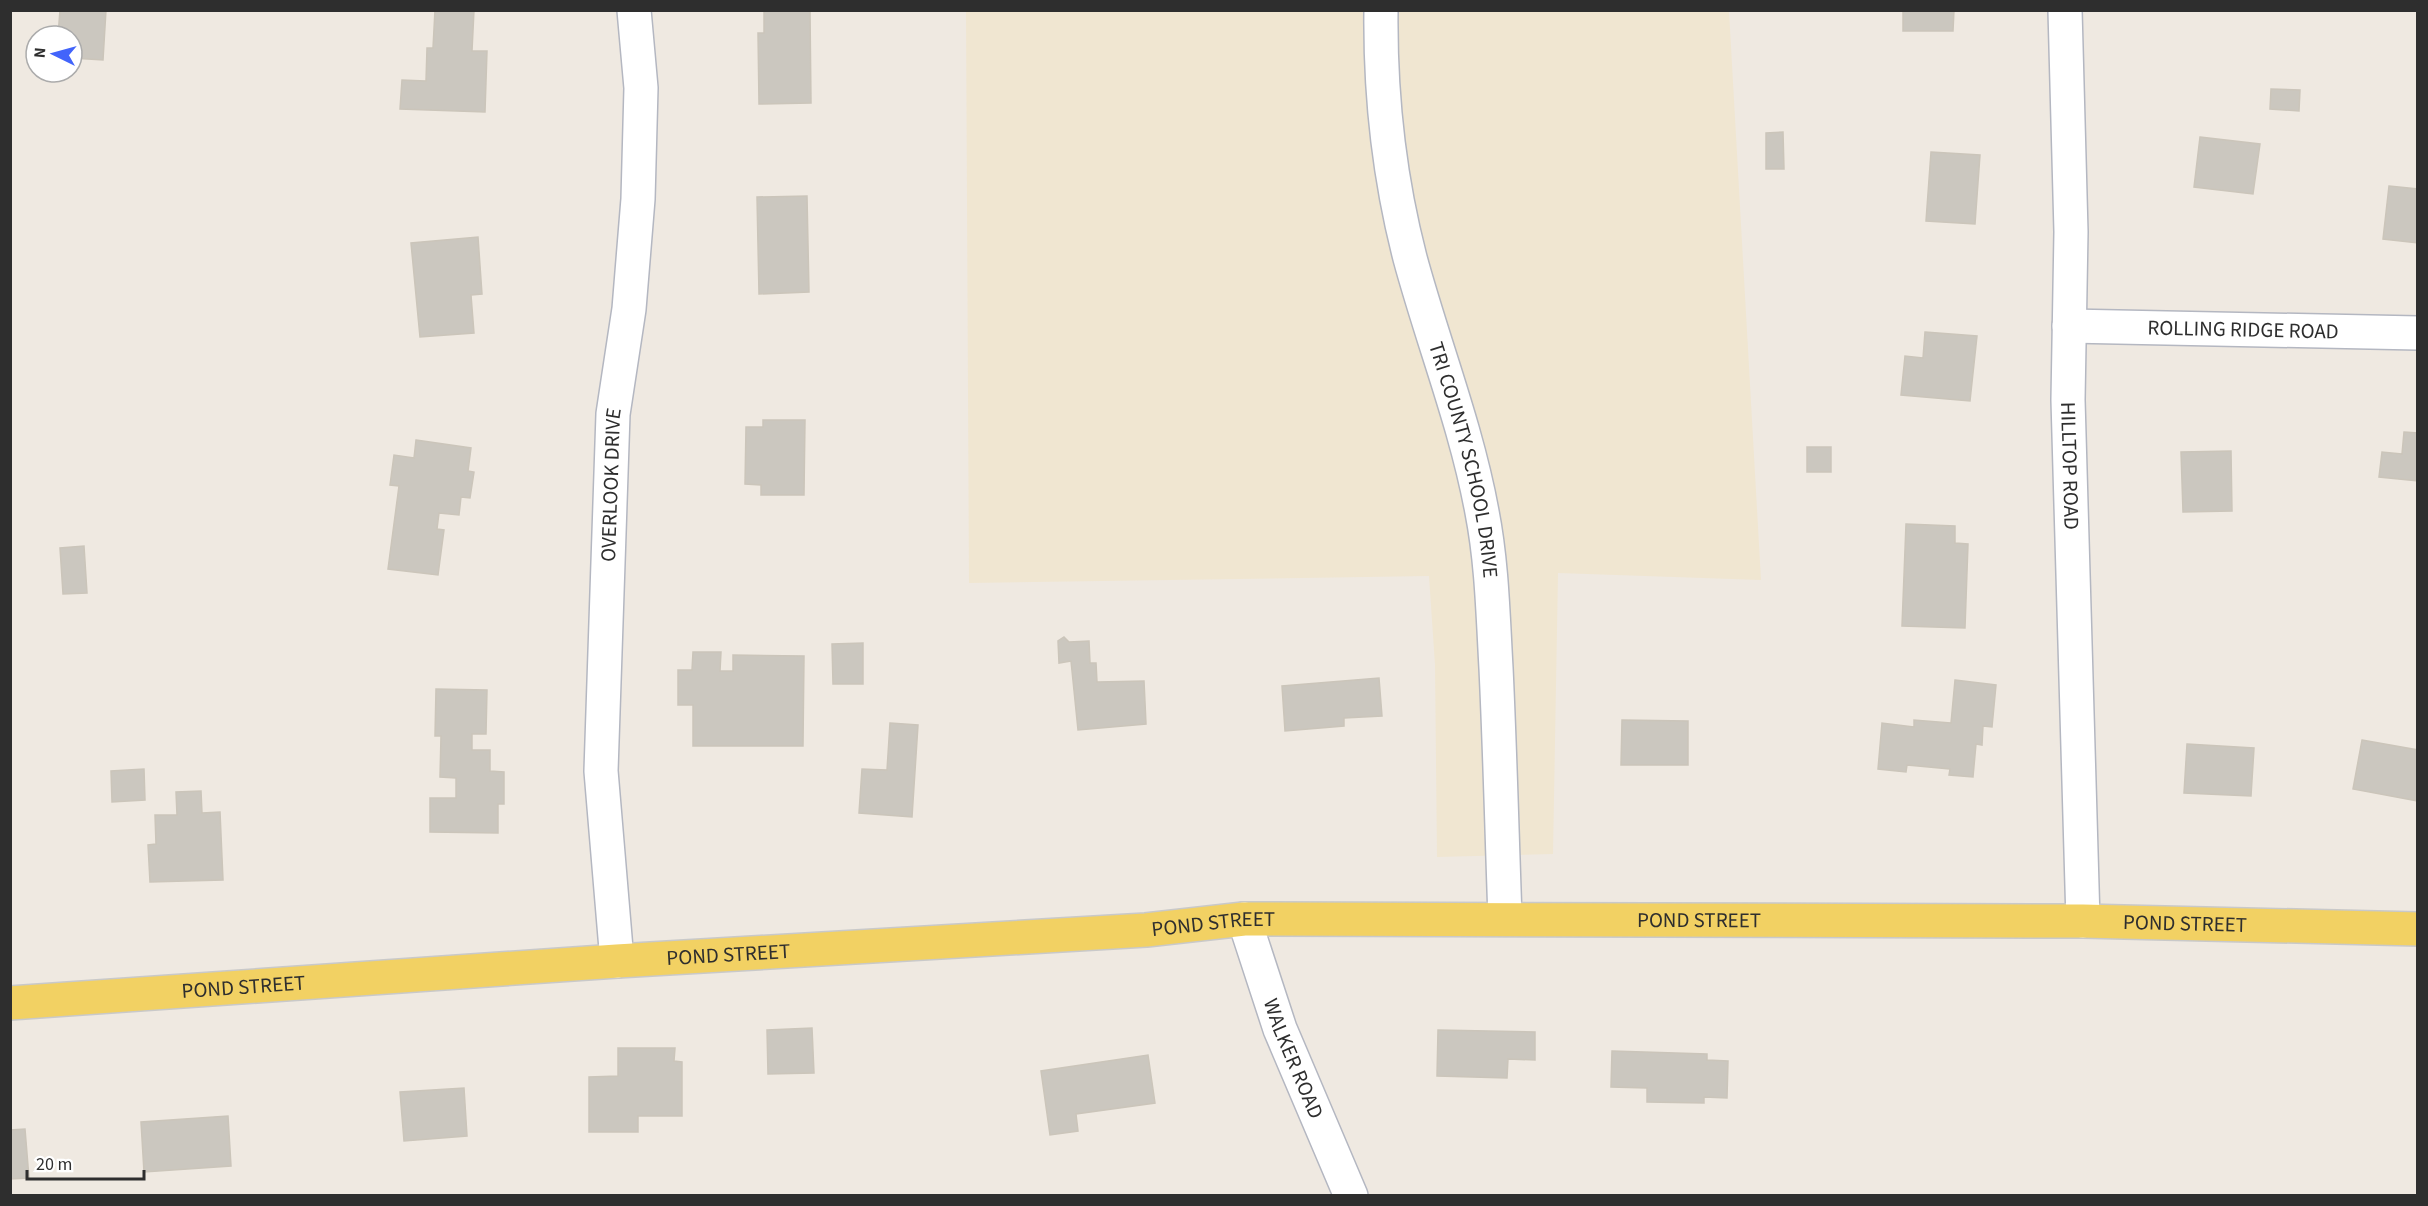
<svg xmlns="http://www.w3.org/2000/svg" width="2428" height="1206" font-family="'Source Sans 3',sans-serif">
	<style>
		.education { fill: #f0e6d1 }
		.building { fill: #cbc7bf; stroke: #cbc5ba; stroke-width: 1.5 }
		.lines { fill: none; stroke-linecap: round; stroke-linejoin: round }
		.minor-casing { stroke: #b4b7c1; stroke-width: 36 }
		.major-casing { stroke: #c9c9c9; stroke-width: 36 }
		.minor { stroke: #fff; stroke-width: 33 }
		.major { stroke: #f2d163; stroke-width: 33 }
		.labels { text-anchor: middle; stroke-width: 4.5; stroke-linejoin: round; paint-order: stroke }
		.street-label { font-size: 21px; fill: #2e2e2e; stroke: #fff }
	</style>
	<rect width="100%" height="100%" fill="#efe9e1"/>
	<!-- education -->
	<path class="education" d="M 966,11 L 1729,11 L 1761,580 L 1558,573 L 1553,854 L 1437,857 L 1435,665 L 1429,576 L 969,583 Z"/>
	<!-- building -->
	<path class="building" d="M 60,10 L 106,10 L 103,60 L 72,58 L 72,36 L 58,36 Z
		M 435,10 L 474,10 L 472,51 L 487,51 L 485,112 L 400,109 L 402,80 L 426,81 L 427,48 L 433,48 Z
		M 764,10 L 810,10 L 811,103 L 759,104 L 758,33 L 764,33 Z
		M 1903,10 L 1954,10 L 1953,31 L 1903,31 Z
		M 2271,89 L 2300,90 L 2299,111 L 2270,109 Z
		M 1783,132 L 1784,169 L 1766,169 L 1766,133 Z
		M 2200,137 L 2260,144 L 2253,194 L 2194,187 Z
		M 1931,152 L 1980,155 L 1975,224 L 1926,221 Z
		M 2389,186 L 2418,189 L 2418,243 L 2383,239 Z
		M 807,196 L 809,292 L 759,294 L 757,197 Z
		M 478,237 L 482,294 L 471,295 L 474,333 L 420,337 L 411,243 Z
		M 1925,332 L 1977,336 L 1970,401 L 1901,395 L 1905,356 L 1923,358 Z
		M 763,420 L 805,420 L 804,495 L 761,495 L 761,485 L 745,484 L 746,427 L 763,427 Z
		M 2404,432 L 2418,433 L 2418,481 L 2379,477 L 2382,452 L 2402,454 Z
		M 416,440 L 471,448 L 468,471 L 474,472 L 470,498 L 461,497 L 459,515 L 439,513 L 437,529 L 444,530 L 438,575 L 388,569 L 399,486 L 390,485 L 394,455 L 414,458 Z
		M 1807,447 L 1831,447 L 1831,472 L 1807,472 Z
		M 2231,451 L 2232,511 L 2183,512 L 2181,452 Z
		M 1906,524 L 1955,526 L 1955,543 L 1968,544 L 1965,628 L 1902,626 Z
		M 84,546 L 87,593 L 63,594 L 60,548 Z
		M 1064,637 L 1069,642 L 1089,641 L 1090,663 L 1096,663 L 1097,682 L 1144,681 L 1146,724 L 1078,730 L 1071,661 L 1059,663 L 1058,641 Z
		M 863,643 L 863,684 L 833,684 L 832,644 Z
		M 693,652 L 721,652 L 720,671 L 733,671 L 733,655 L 804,656 L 803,746 L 693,746 L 693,705 L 678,705 L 678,670 L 692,670 Z
		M 1379,678 L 1382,716 L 1344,718 L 1344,726 L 1285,731 L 1282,686 Z
		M 1955,680 L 1996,685 L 1992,727 L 1983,726 L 1982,745 L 1976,744 L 1973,777 L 1949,775 L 1950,769 L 1907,765 L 1906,772 L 1878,769 L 1882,723 L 1914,727 L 1914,720 L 1951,723 Z
		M 436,689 L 487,690 L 486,734 L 472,734 L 472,750 L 490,750 L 490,771 L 504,772 L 504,804 L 498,804 L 498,833 L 430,832 L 430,798 L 456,798 L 456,778 L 440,777 L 441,736 L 435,736 Z
		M 1622,720 L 1688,721 L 1688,765 L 1621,765 Z
		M 890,723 L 918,725 L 912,817 L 859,813 L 862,769 L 887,770 Z
		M 2362,740 L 2418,750 L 2418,801 L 2353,789 Z
		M 2187,744 L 2254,748 L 2251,796 L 2184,793 Z
		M 144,769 L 145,800 L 112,802 L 111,771 Z
		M 201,791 L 202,813 L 220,812 L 223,880 L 150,882 L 148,845 L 156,844 L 155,815 L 177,815 L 176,792 Z
		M 812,1028 L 814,1073 L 768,1074 L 767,1030 Z
		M 1438,1030 L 1535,1032 L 1535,1060 L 1508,1059 L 1507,1078 L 1437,1076 Z
		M 618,1048 L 675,1048 L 674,1061 L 682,1062 L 682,1116 L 638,1116 L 638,1132 L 589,1132 L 589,1077 L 618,1076 Z
		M 1612,1051 L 1707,1054 L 1707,1060 L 1728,1061 L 1727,1098 L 1704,1097 L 1704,1103 L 1647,1102 L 1647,1088 L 1611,1087 Z
		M 1148,1055 L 1155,1103 L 1076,1114 L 1078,1131 L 1050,1135 L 1041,1071 Z
		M 464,1088 L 467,1136 L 404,1141 L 400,1092 Z
		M 228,1116 L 231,1166 L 144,1172 L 141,1122 Z
		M 25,1129 L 29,1178 L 10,1179 L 10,1130 Z"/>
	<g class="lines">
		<defs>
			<g id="minor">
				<path id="s1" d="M 1381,10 C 1380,94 1389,177 1410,258 C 1433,343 1466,425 1482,512 C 1492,563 1493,616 1496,668 C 1500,752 1502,835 1505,918"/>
				<path id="s2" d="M 2065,10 L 2071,232 L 2068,400 L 2083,921"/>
				<path id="s3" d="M 2069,326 L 2418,333"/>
				<path id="s4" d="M 1244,919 L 1280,1029 L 1351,1196"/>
				<path id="s5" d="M 617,961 L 601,771 L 613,414 L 629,309 L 638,199 L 641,88 L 634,10"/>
			</g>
			<g id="major">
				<path id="s6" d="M 10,1003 L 617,961 L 1146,930 L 1244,919 L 2083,921 L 2418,929"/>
			</g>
		</defs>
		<!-- minor casing -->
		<use href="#minor" class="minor-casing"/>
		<!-- major casing -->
		<use href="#major" class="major-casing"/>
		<!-- minor -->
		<use href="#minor" class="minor"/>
		<!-- major -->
		<use href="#major" class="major"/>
	</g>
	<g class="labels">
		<!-- street labels -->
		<g class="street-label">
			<text dy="7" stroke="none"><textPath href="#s3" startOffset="174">ROLLING RIDGE ROAD</textPath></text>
			<text dy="7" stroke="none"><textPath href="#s1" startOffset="460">TRI COUNTY SCHOOL DRIVE</textPath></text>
			<text dy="7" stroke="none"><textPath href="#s2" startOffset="456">HILLTOP ROAD</textPath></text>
			<text dy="7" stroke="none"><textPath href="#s5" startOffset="477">OVERLOOK DRIVE</textPath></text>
			<text dy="7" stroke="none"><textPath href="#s6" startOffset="1692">POND STREET</textPath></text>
			<text dy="7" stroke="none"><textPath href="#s6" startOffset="2178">POND STREET</textPath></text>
			<text dy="7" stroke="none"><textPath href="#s6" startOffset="1206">POND STREET</textPath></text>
			<text dy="7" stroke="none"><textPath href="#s6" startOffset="720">POND STREET</textPath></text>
			<text dy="7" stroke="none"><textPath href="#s6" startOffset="234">POND STREET</textPath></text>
			<text dy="7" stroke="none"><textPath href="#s4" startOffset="148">WALKER ROAD</textPath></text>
		</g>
	</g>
	<!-- border -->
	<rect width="2428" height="1206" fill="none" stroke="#2e2e2e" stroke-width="24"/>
	<!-- north arrow -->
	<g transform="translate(54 54) rotate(275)"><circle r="28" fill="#ffffff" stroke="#ababab" stroke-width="1.5"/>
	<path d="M0-4.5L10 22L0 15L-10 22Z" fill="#4264fb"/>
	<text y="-9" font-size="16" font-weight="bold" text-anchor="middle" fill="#2e2e2e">N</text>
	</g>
	<!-- scale -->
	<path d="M27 1170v9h117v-9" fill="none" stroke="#2e2e2e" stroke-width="3"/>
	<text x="36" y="1170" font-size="18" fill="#2e2e2e" stroke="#ffffff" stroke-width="4.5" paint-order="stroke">20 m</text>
</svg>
